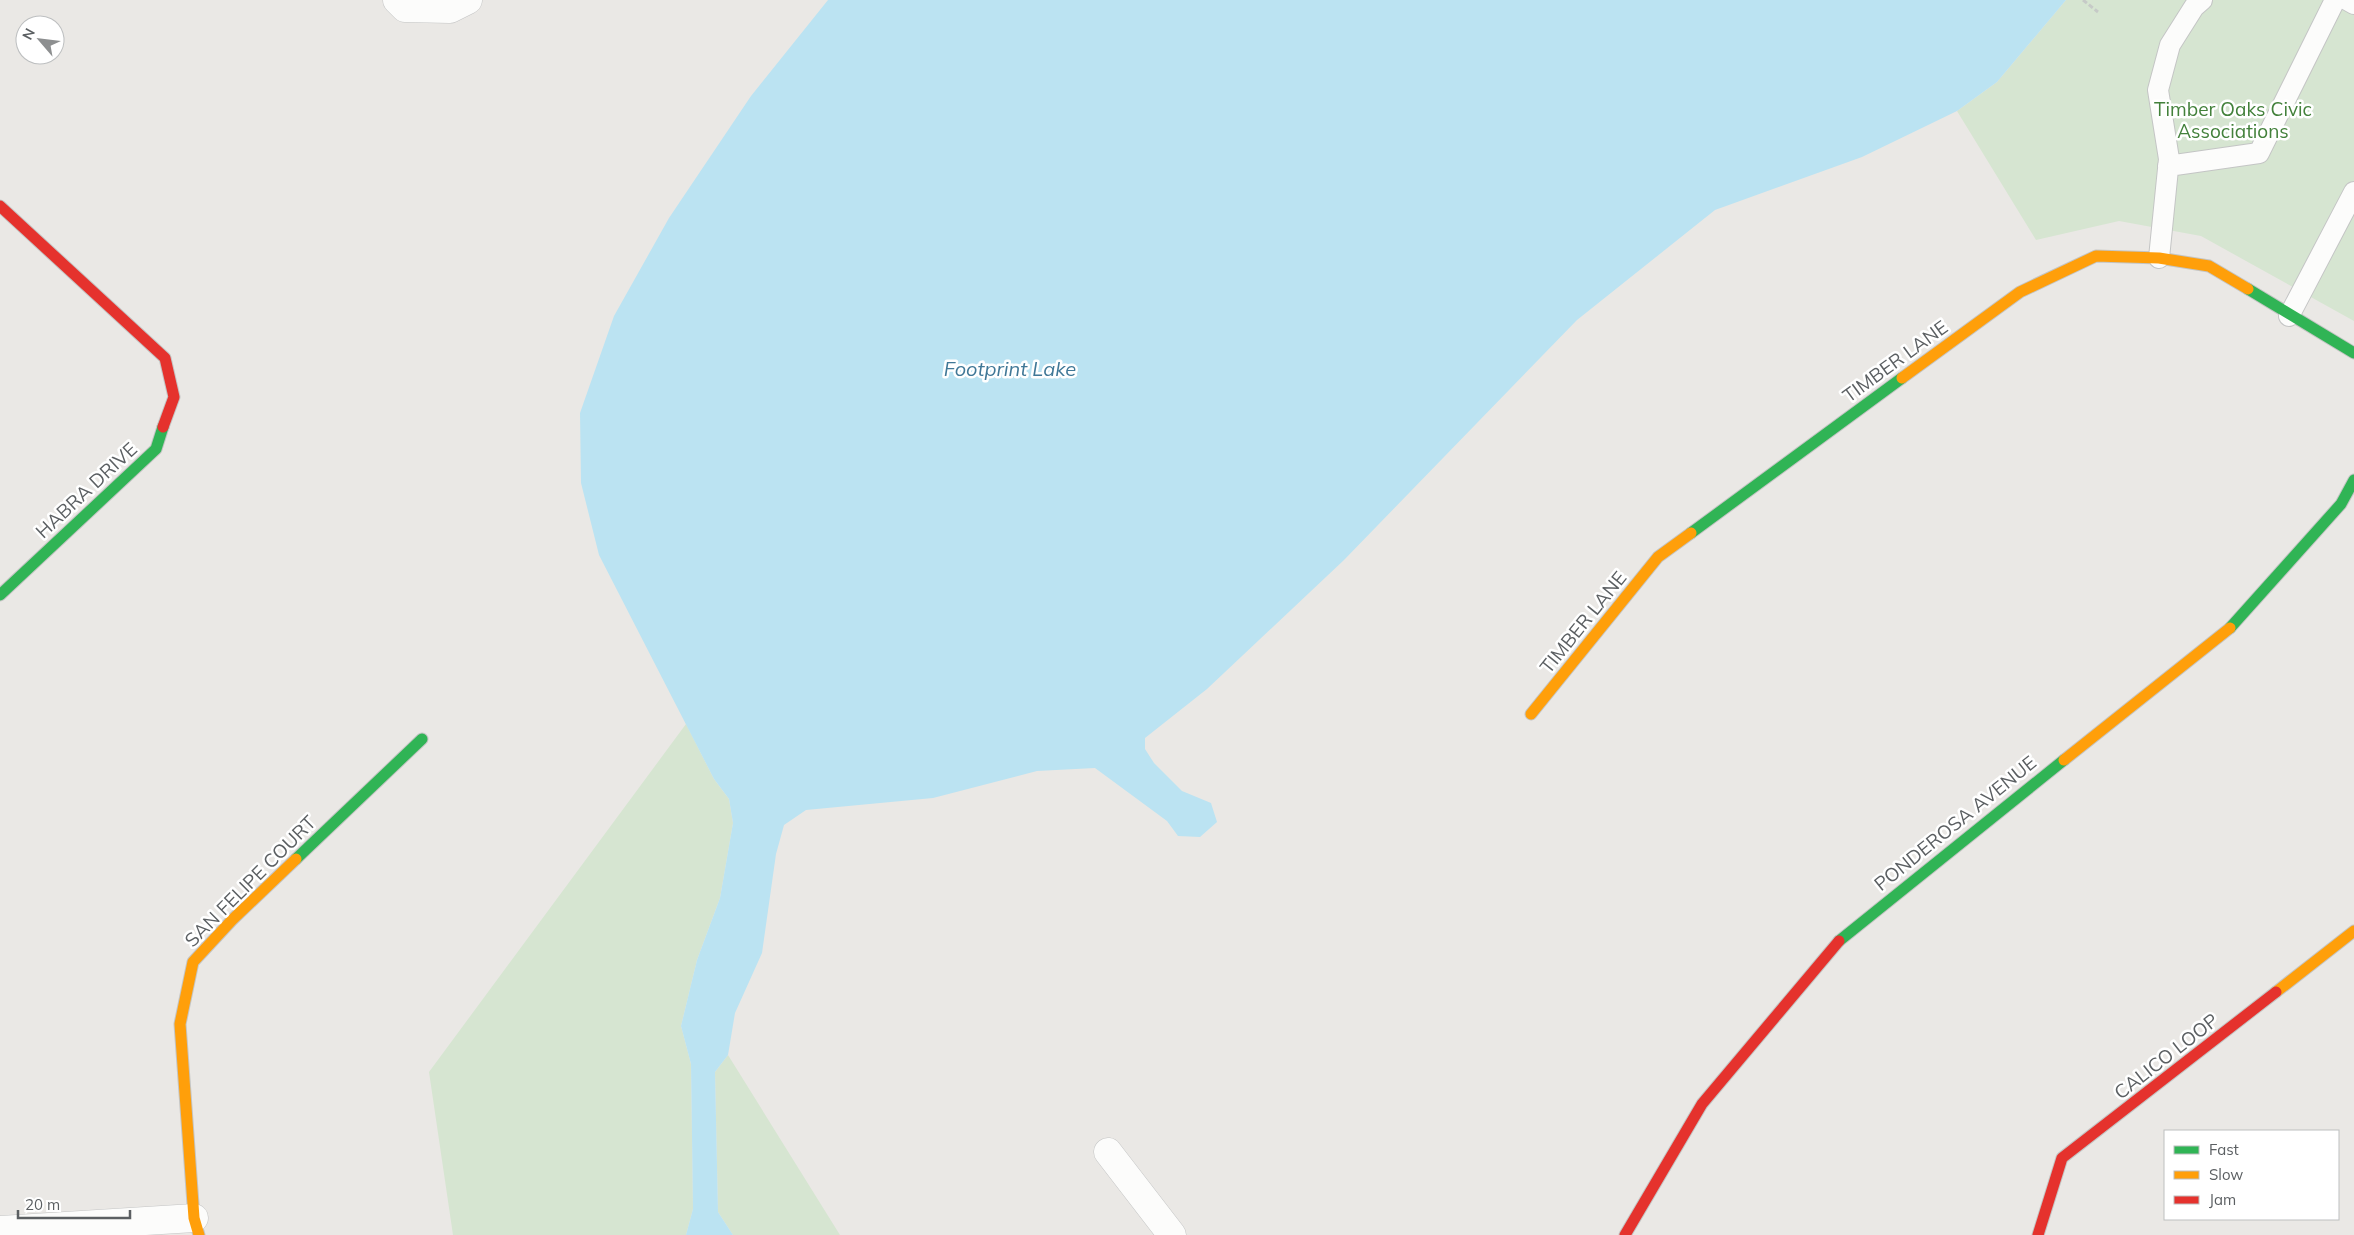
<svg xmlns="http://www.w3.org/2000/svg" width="2354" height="1235" font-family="Mulish,sans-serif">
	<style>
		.green { fill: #d6e5d1 }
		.water { fill: #bbe3f2 }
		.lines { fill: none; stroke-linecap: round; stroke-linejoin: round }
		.lane-casing { stroke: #c4c5c5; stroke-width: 22 }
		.street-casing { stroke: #c4c5c5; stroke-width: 29 }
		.fast-casing { stroke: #c4c5c4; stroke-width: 13 }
		.slow-casing { stroke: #c4c5c4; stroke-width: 13 }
		.jam-casing { stroke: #c4c5c4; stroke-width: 13 }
		.path { stroke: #c6cac7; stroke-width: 3; stroke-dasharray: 5 2.5; stroke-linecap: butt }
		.lane { stroke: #fcfcfb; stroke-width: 20 }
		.street { stroke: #fcfcfb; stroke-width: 28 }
		.fast { stroke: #30b455; stroke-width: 11 }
		.slow { stroke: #ff9f0a; stroke-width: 11 }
		.jam { stroke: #e5322d; stroke-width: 11 }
		.labels { text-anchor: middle; stroke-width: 5; stroke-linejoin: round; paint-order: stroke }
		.park-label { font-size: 19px; fill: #43813b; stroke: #fff }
		.street-label { font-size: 19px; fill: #5b5f62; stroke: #fff }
		.water-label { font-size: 20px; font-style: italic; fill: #407897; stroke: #fff }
	</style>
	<rect width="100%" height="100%" fill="#eae8e5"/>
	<!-- green -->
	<path class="green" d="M 2066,0 L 2354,0 L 2354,321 L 2201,236 L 2119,221 L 2036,240 L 1957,111 L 1997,82 Z
		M 686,724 L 714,779 L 729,799 L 733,823 L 720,898 L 697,960 L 681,1026 L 691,1064 L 693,1209 L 686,1235 L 453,1235 L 429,1072 Z
		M 728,1055 L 840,1235 L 733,1235 L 718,1212 L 715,1072 Z"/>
	<!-- water -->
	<path class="water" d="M 828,0 L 2066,0 L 1997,82 L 1957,111 L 1862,157 L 1715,210 L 1577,320 L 1344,560 L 1207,689 L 1145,738 L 1145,749 L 1154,763 L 1182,791 L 1211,803 L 1217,822 L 1200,837 L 1178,836 L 1167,821 L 1095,768 L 1037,771 L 933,798 L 806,810 L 784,825 L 776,854 L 762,953 L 735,1013 L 728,1055 L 715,1072 L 718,1212 L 733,1235 L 686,1235 L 693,1209 L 691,1064 L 681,1026 L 697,960 L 720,898 L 733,823 L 729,799 L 714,779 L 599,555 L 581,483 L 580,413 L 614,316 L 669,218 L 751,96 Z"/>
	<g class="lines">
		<defs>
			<path id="lane" d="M 2347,0 L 2354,4
				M 2168,166 L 2259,153 L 2335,0
				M 2159,258 L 2169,159 L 2158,90 L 2170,45 L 2194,7 L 2202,0
				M 2289,316 L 2354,192"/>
			<path id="street" d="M 397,0 L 405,8 L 450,9 L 468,0
				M 1108,1152 L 1172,1235
				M 0,1230 L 194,1218"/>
			<path id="fast" d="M 2248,289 L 2354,353
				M 1691,533 L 1902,378
				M 0,595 L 156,449 L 163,427
				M 2230,628 L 2341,504 L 2354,480
				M 296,859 L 422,739
				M 1839,941 L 2064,760"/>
			<path id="slow" d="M 1902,378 L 2020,292 L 2096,256 L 2159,258 L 2209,266 L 2248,289
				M 1531,714 L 1658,557 L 1691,533
				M 2064,760 L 2230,628
				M 2276,992 L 2354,931
				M 199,1235 L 194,1218 L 180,1024 L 193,962 L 232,920 L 296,859"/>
			<path id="jam" d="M 0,206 L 165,358 L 174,397 L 163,427
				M 1625,1235 L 1702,1104 L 1839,941
				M 2038,1235 L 2062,1158 L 2276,992"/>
		</defs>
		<!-- lane casing -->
		<use href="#lane" class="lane-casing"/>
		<!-- street casing -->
		<use href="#street" class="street-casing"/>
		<!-- fast casing -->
		<use href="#fast" class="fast-casing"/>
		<!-- slow casing -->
		<use href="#slow" class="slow-casing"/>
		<!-- jam casing -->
		<use href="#jam" class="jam-casing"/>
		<!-- path -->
		<path class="path" d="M 2083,0 L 2098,12"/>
		<!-- lane -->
		<use href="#lane" class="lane"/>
		<!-- street -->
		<use href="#street" class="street"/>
		<!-- fast -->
		<use href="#fast" class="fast"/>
		<!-- slow -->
		<use href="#slow" class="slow"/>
		<!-- jam -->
		<use href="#jam" class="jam"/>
	</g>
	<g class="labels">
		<!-- park labels -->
		<g class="park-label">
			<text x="2233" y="116">Timber Oaks Civic<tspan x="2233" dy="22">Associations</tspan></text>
		</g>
		<!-- street labels -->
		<g class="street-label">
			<text transform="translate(1895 361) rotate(-36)" y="7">TIMBER LANE</text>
			<text transform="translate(86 490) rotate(-43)" y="7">HABRA DRIVE</text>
			<text transform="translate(1583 622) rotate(-51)" y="7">TIMBER LANE</text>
			<text transform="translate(1955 823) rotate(-39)" y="7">PONDEROSA AVENUE</text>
			<text transform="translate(250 881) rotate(-45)" y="7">SAN FELIPE COURT</text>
			<text transform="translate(2166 1056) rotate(-38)" y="7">CALICO LOOP</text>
		</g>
		<!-- water labels -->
		<g class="water-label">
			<text x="1010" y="376">Footprint Lake</text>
		</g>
	</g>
	<!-- legend -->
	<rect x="2164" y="1130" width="175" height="90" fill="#ffffff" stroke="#bdbfc0"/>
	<rect x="2174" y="1146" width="25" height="8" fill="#30b455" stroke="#bdbfc0"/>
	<text x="2209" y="1155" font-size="15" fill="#5b5f62">Fast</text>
	<rect x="2174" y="1171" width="25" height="8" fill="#ff9f0a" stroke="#bdbfc0"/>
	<text x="2209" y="1180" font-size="15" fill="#5b5f62">Slow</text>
	<rect x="2174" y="1196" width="25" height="8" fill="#e5322d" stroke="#bdbfc0"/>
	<text x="2209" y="1205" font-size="15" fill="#5b5f62">Jam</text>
	<!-- north arrow -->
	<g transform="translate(40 40) rotate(298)"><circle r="24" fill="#ffffff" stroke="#bdbfc0"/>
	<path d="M0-4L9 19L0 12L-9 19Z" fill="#8d8f90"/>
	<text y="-8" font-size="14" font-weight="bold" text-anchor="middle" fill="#5b5f62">N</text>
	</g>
	<!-- scale -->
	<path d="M18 1210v8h112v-8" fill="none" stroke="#5b5f62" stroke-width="2.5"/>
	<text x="25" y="1210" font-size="15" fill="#5b5f62" stroke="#ffffff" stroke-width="4" paint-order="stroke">20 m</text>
</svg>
